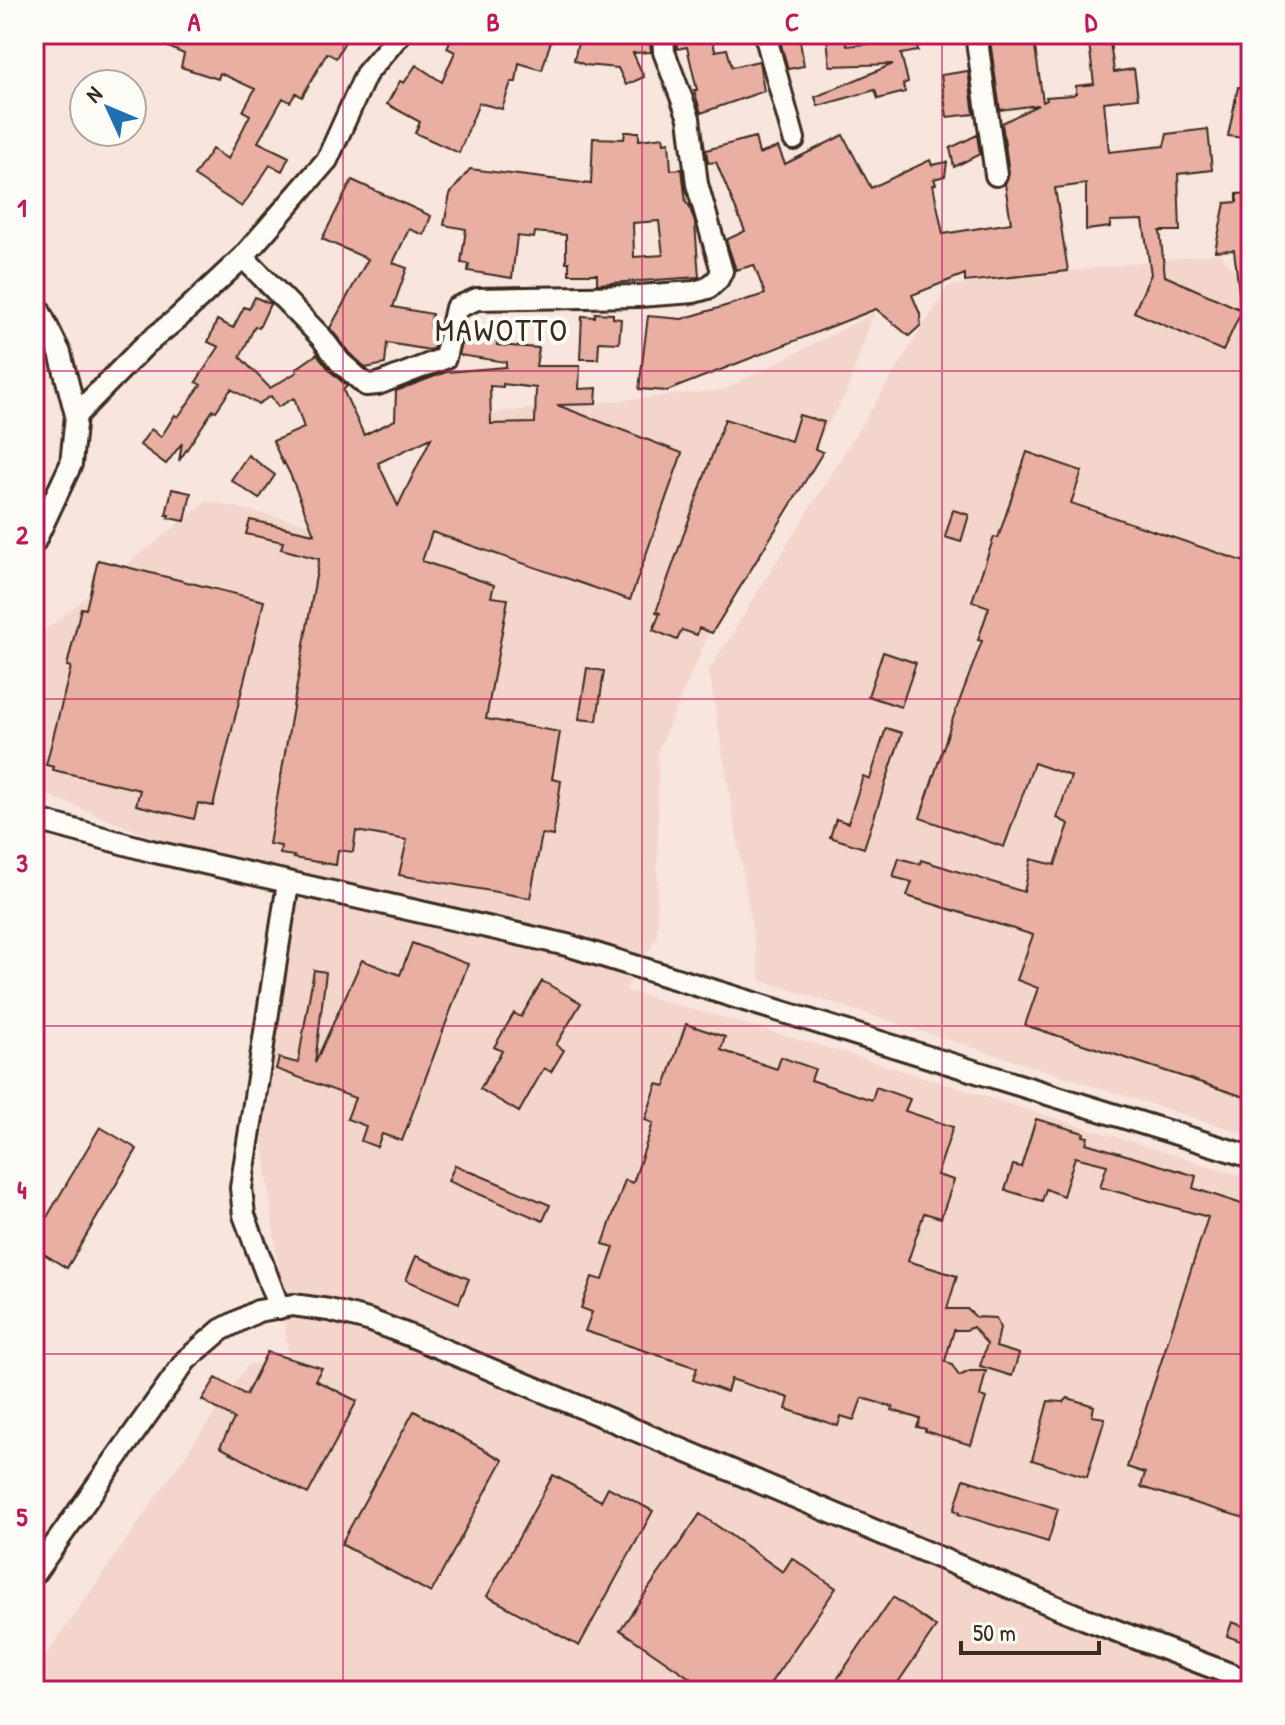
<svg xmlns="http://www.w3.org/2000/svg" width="1285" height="1725" font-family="'Patrick Hand',sans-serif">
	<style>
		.built { fill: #f3d5cc }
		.building { fill: #e9afa3; stroke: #3b2a1e; stroke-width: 2; fill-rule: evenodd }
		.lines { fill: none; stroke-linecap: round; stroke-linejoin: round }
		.minor-casing { stroke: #3b2a1e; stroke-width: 26 }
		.minor { stroke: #fdfcf7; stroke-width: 20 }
		.grid { fill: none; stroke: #c2185b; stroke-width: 2; stroke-opacity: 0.55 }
		.labels { text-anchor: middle; stroke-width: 8; stroke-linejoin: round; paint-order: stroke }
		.quarter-label { font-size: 32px; letter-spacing: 2px; fill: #3b2a1e; stroke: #fdfcf7 }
		.neatline { fill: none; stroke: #c2185b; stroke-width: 3 }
		.grid-label { font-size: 26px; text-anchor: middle; font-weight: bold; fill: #c2185b }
	</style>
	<rect width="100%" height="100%" fill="#f7e5de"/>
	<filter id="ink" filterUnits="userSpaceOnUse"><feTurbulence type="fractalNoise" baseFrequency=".0125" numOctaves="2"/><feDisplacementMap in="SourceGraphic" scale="16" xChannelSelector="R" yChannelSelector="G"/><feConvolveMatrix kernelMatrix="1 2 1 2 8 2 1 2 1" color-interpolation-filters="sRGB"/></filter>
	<g filter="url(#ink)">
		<!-- built -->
		<path class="built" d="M 1219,253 L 1251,291 L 1251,1136 L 761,980 L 709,671 L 948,286 Z
			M 874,313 L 845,395 L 713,624 L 658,750 L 657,937 L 625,990 L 842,1052 L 1251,1179 L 1251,1691 L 34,1691 L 34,1673 L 248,1365 L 289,1360 L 256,1081 L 282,891 L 34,789 L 34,639 L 207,501 L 329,529 L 401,494 L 442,418 L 724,390 Z"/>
		<!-- building -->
		<path class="building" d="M 140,34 L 349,34 L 336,58 L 327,53 L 302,97 L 296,93 L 290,102 L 283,98 L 258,142 L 289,157 L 282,171 L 270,165 L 242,207 L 194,176 L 212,149 L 228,159 L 250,115 L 243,111 L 255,89 L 220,73 L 218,79 L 181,67 L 184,54 Z
			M 453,34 L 553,34 L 542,70 L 519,63 L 516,82 L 511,82 L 502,109 L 479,103 L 459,153 L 415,133 L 420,122 L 387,104 L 400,81 L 404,83 L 416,65 L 442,82 L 455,52 L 447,48 Z
			M 580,34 L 631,34 L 629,40 L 650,42 L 651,52 L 633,53 L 644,77 L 626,85 L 618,68 L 585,65 L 574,60 Z
			M 676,34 L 715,34 L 716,41 L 713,41 L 715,51 L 727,49 L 732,67 L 759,61 L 764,91 L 701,113 L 694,90 L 697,90 L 687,47 L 677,49 Z
			M 778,34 L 799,34 L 804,66 L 788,69 Z
			M 915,34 L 918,51 L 901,54 L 908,82 L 903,84 L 905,92 L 878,99 L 875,90 L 818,106 L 815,97 L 893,64 L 830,66 L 827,38 L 846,36 L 847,46 L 894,41 L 894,37 Z
			M 989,34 L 1033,34 L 1043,102 L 1047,100 L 1046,97 L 1073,95 L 1076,93 L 1076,86 L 1094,84 L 1088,34 L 1109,34 L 1114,72 L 1134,69 L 1138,98 L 1104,102 L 1109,152 L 1164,146 L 1167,134 L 1208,129 L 1212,170 L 1178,174 L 1180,231 L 1160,231 L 1165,276 L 1242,310 L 1223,351 L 1134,312 L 1151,274 L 1143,220 L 1110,221 L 1110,227 L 1086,230 L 1086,184 L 1055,188 L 1068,271 L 965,282 L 965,274 L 912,295 L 920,314 L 921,325 L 909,336 L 876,309 L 667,391 L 639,389 L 648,316 L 682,319 L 765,294 L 754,265 L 736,270 L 726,240 L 745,231 L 716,162 L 708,163 L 706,150 L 755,137 L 759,154 L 778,147 L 785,164 L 843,135 L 871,188 L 930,160 L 932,165 L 947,162 L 945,176 L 934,179 L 936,184 L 933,185 L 943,234 L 1011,223 L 1005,184 L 1009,173 L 1002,123 L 1038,105 L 1000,110 Z
			M 968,71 L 974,114 L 947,117 L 941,75 Z
			M 1238,87 L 1251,88 L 1251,139 L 1228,136 Z
			M 625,132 L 639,132 L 639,140 L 663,137 L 664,143 L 669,142 L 671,170 L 682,169 L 686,203 L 689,205 L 695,223 L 699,277 L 597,284 L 597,274 L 569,274 L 569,262 L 566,262 L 566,235 L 535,232 L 534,238 L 517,236 L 512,278 L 468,271 L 469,264 L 461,263 L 466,229 L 444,225 L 450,194 L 470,169 L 591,184 L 593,138 L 624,139 ZM 659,221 L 663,255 L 634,257 L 633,223 Z
			M 977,135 L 980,154 L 954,167 L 950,148 Z
			M 352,180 L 431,216 L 424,235 L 409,229 L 393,263 L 407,268 L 393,307 L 432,314 L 430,328 L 438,328 L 434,348 L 430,350 L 387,343 L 385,364 L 366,368 L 350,353 L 330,328 L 368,259 L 322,239 Z
			M 1251,193 L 1251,299 L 1240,300 L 1234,250 L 1215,251 L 1225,203 L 1237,202 L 1237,194 Z
			M 255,297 L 270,304 L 259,328 L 255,326 L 240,357 L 270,388 L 297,372 L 296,369 L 317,354 L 331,372 L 347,386 L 343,390 L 364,435 L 395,420 L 396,391 L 446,372 L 506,367 L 506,362 L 459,355 L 465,329 L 475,329 L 475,334 L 498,335 L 497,345 L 539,348 L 536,366 L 580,366 L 579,389 L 597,388 L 596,404 L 557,405 L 682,453 L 630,600 L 432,532 L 422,561 L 494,585 L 491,597 L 508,599 L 486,719 L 560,732 L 552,779 L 561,781 L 553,836 L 542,834 L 530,898 L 399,875 L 407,840 L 356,831 L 353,852 L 338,850 L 336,865 L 293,858 L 294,856 L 280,854 L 281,846 L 269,844 L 319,559 L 281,549 L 283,542 L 246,534 L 250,520 L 314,534 L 290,474 L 284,462 L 283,464 L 273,441 L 304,428 L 294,398 L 278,407 L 271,396 L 258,404 L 231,389 L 216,411 L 213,410 L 179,461 L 182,443 L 166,464 L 140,445 L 151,429 L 161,437 L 175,415 L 178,417 L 201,385 L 196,382 L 219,347 L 208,342 L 217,320 L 233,328 L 244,307 L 249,309 ZM 503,384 L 536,388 L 535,423 L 491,424 L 490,386 L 503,387 ZM 431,438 L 398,506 L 378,463 Z
			M 595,313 L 613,314 L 613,318 L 621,319 L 619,343 L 599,342 L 598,359 L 580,359 L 582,316 L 595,317 Z
			M 799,415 L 824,422 L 815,449 L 823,452 L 712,633 L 699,628 L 697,635 L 682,630 L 677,640 L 653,630 L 660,613 L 656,612 L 725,419 L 791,441 Z
			M 1027,452 L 1082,471 L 1071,503 L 1251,564 L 1251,1099 L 1025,1025 L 1038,988 L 1017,980 L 1033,935 L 907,896 L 912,882 L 893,877 L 899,858 L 920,864 L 921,860 L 1024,892 L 1031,859 L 1055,865 L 1069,824 L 1057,818 L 1071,776 L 1034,763 L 1004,847 L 920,818 L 953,718 L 982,641 L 978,640 L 989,607 L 972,601 L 994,537 L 998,538 Z
			M 248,455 L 275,475 L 259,499 L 231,480 Z
			M 172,489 L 191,493 L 185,521 L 168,518 L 169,515 L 166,515 Z
			M 953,510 L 969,515 L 961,542 L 945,537 Z
			M 98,560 L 264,601 L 213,806 L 198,803 L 194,819 L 136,805 L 140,790 L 53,770 L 54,767 L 46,765 L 71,667 L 67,666 L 81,608 L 86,609 Z
			M 883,652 L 916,663 L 901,707 L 868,696 Z
			M 587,668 L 604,671 L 597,721 L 579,719 Z
			M 886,728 L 902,733 L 864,848 L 830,837 L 836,819 L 848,823 L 863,776 L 870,779 Z
			M 412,943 L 468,964 L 402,1141 L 382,1134 L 377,1147 L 361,1141 L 366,1126 L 347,1119 L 355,1098 L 276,1069 L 279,1058 L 298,1063 L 314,970 L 326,972 L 315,1063 L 362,960 L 400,975 Z
			M 542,981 L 581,1003 L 556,1045 L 564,1050 L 551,1072 L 544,1068 L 519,1112 L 480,1089 L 502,1051 L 494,1047 L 514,1013 L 521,1017 Z
			M 686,1024 L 725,1037 L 721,1050 L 777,1069 L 781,1057 L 815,1069 L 811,1080 L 872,1100 L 876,1087 L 910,1099 L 905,1111 L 953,1127 L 937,1175 L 954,1180 L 941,1218 L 924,1213 L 908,1261 L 957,1276 L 947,1309 L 967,1309 L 976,1317 L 996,1318 L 1000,1328 L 996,1347 L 1019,1354 L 1012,1376 L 980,1366 L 987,1344 L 973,1327 L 966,1330 L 954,1330 L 945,1361 L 952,1365 L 959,1376 L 970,1371 L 986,1371 L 980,1396 L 986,1398 L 971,1445 L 925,1431 L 926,1429 L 917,1427 L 920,1419 L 892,1410 L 893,1407 L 862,1398 L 854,1420 L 841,1416 L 838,1426 L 786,1409 L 789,1398 L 731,1379 L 727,1392 L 693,1380 L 697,1368 L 585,1331 L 592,1312 L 581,1308 L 592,1277 L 603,1280 L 614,1247 L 603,1244 L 625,1180 L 633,1183 L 653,1123 L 645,1120 L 657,1084 L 665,1086 Z
			M 1036,1119 L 1084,1133 L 1083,1136 L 1088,1137 L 1086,1143 L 1196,1176 L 1193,1188 L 1251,1207 L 1251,1520 L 1141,1487 L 1145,1473 L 1127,1467 L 1208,1217 L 1100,1187 L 1107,1165 L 1075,1157 L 1063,1196 L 1046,1189 L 1042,1201 L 1005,1190 L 1013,1165 L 1021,1167 Z
			M 100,1127 L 137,1149 L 67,1268 L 34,1248 L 34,1239 Z
			M 455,1165 L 550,1205 L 543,1221 L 448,1181 Z
			M 416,1256 L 469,1279 L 459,1303 L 406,1280 Z
			M 267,1352 L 322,1368 L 315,1380 L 357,1401 L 308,1494 L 220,1447 L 234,1419 L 202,1400 L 216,1378 L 246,1395 Z
			M 1068,1398 L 1094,1406 L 1092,1416 L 1105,1418 L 1087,1477 L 1032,1460 L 1048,1401 L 1064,1402 Z
			M 414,1411 L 503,1460 L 431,1593 L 341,1544 Z
			M 553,1475 L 601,1501 L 608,1487 L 653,1511 L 579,1646 L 487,1596 Z
			M 964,1479 L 1058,1509 L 1048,1542 L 958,1514 L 959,1512 L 954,1510 Z
			M 700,1514 L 783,1572 L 792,1558 L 836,1588 L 765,1691 L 709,1691 L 620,1630 Z
			M 893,1597 L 936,1627 L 892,1691 L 829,1691 Z
			M 1232,1622 L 1251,1629 L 1251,1645 L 1227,1636 Z"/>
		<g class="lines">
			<defs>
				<path id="minor" d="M 765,34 L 794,139
					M 976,34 L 996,175
					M 243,257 L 322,338 L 340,362 L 366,385 L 378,384 L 445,358 L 456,308 L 477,299 L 639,296 L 694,292 L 708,288 L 718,279 L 722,271 L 697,184 L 689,118 L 664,52 L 663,34
					M 34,300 L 60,353 L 76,415 L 146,344 L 178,318 L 243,257 L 327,160 L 366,74 L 400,34
					M 34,543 L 71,464 L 76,415
					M 34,819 L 151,851 L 567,945 L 1251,1157
					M 279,1308 L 244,1215 L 241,1188 L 288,883
					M 34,1574 L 186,1360 L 221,1330 L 258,1311 L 293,1305 L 329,1310 L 368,1320 L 411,1336 L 1083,1618 L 1251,1682"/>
			</defs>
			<!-- minor casing -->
			<use href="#minor" class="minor-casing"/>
			<!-- minor -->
			<use href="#minor" class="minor"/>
		</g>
	</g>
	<!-- grid -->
	<path class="grid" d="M 343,34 L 343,1691M 642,34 L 642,1691M 942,34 L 942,1691M 34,371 L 1251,371M 34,699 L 1251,699M 34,1026 L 1251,1026M 34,1354 L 1251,1354"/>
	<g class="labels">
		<!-- quarter labels -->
		<g class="quarter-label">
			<text x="502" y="341">MAWOTTO</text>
		</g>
	</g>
	<!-- margin -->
	<rect width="1285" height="1725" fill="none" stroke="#fdfcf7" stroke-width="88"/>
	<!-- north arrow -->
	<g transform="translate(108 108) rotate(314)"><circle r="38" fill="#fdfcf7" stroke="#afa8a0" stroke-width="2"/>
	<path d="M0-6L14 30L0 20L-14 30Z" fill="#1f6fb2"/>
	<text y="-12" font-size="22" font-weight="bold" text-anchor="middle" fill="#3b2a1e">N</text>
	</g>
	<!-- scale -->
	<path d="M961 1641v12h138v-12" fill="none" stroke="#3b2a1e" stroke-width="4"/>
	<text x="973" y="1641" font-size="24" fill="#3b2a1e" stroke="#fdfcf7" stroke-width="6" paint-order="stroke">50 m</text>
	<rect x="44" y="44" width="1197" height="1637" class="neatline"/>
	<g class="grid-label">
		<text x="194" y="31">A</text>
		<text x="493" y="31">B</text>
		<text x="792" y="31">C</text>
		<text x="1091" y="31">D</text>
		<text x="22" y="217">1</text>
		<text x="22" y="544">2</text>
		<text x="22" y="872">3</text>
		<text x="22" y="1199">4</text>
		<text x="22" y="1526">5</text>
	</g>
</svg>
